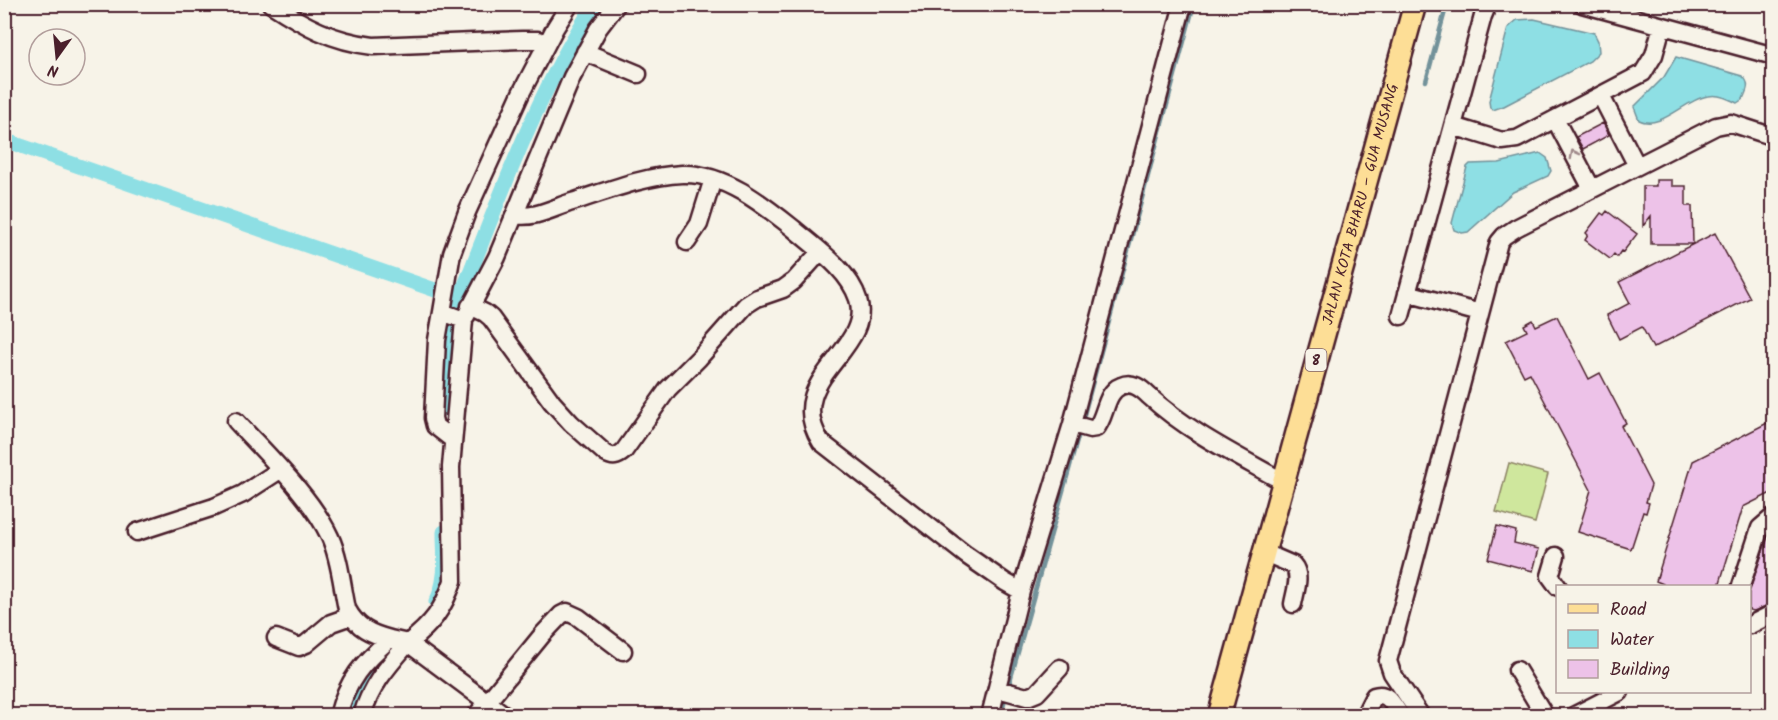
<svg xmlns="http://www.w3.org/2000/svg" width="1778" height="720" font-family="Kalam,sans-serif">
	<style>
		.green { fill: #cfe79d; stroke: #8c8364; stroke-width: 1.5 }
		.water { fill: #8edfe4; stroke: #73929a; stroke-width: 1.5 }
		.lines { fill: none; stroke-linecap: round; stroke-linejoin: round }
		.stream { stroke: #73929a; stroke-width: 4.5 }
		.canal { stroke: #8edfe4; stroke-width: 15 }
		.building { fill: #edc2e8; stroke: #4a1f2b; stroke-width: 1.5 }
		.minor-casing { stroke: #4a1f2b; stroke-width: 21 }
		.major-casing { stroke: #4a1f2b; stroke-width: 26 }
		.minor { stroke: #f7f3e8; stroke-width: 16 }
		.major { stroke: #fdde96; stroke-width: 21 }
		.oneway { stroke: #a0898a }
		.labels { text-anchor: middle; stroke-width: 6; stroke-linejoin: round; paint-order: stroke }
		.shield { fill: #f7f3e8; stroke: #7e5f64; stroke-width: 1.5 }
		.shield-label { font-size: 14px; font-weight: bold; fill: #4a1f2b }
		.street-label { font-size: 15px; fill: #4a1f2b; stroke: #f7f3e8 }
	</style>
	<rect width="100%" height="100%" fill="#f7f3e8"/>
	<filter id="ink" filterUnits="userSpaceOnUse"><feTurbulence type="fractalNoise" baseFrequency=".0167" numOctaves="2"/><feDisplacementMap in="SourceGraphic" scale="12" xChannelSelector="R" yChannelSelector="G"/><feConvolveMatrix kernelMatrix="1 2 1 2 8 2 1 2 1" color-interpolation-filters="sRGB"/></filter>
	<g filter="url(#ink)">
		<!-- green -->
		<path class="green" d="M 1509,463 L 1548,474 L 1535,523 L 1496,512 Z"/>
		<!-- water -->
		<path class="water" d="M 1534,19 L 1594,33 L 1598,41 L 1599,52 L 1590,61 L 1504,106 L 1493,110 L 1490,108 L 1489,101 L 1508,28 L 1517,20 Z
			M 1676,57 L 1742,76 C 1751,83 1747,90 1743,99 L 1737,103 C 1729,99 1719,94 1709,96 C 1686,98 1661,131 1639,120 L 1634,107 L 1664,77 Z
			M 1540,153 L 1547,158 L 1551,171 L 1548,176 L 1513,192 L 1468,232 L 1462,233 L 1454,230 L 1452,223 L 1467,167 L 1470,164 L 1499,163 Z"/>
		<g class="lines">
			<!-- stream -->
			<path class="stream" d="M 1426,81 L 1447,4
				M 1082,422 L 1194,4
				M 1008,688 L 1080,430
				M 1000,716 L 1006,696"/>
			<!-- canal -->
			<path class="canal" d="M 4,140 L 438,291
				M 457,305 C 498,204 534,96 595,4
				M 446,409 L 452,325
				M 436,602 C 448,580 444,556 444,532
				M 349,716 C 359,685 372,668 393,645"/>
		</g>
		<!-- building -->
		<path class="building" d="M 1603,123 L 1609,135 L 1583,149 L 1576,137 Z
			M 1656,180 L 1672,180 L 1672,186 L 1686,186 L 1686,206 L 1692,206 L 1693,244 L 1651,244 L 1651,216 L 1643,226 L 1643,186 L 1656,186 Z
			M 1607,211 L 1637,234 L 1623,252 L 1621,251 L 1617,257 L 1614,254 L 1610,259 L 1585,240 L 1588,235 L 1586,233 L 1601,213 L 1604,215 Z
			M 1715,233 L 1750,298 L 1653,348 L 1642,327 L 1619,339 L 1607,315 L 1630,303 L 1619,282 Z
			M 1557,316 L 1589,379 L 1600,373 L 1626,423 L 1621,426 L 1651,485 L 1646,502 L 1649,503 L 1646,513 L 1643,512 L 1631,549 L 1578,532 L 1591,490 L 1530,373 L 1524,376 L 1506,341 L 1527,331 L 1524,325 L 1533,320 L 1536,326 Z
			M 1773,420 L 1773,492 L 1743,507 L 1719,586 L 1662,586 L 1663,584 L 1656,581 L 1693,461 Z
			M 1497,526 L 1516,531 L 1514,543 L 1539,549 L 1533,571 L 1488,559 Z
			M 1773,530 L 1773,603 L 1754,611 L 1749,610 L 1749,592 L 1769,534 Z"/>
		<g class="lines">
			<defs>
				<path id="minor" d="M 271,4 C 305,26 332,41 373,46 L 522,40 L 538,40 L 547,43
					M 1582,4 L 1774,56
					M 585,52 L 638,74
					M 1601,96 L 1637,166
					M 1555,119 L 1592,189
					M 1453,126 L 1502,141 L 1517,139 L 1643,73 L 1654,55 L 1662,26
					M 515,215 C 534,219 553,208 572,202 C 607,191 644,176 682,174 C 723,172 764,205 794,229 C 816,248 849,270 858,299 C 874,351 781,379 821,442 L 966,555 L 1005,582 L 1021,591
					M 687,242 L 699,224 L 713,179
					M 1407,293 L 1480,313
					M 470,306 L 485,313 L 491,318 L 552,402 L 571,423 L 605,453 C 613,458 617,457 624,451 L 668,389 L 699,358 L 746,305 L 757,298 L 783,289 L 794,281 L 820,252
					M 442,312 L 437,340 L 433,418 L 435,426 L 453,440
					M 466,316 L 497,257 L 572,77 L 598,29 L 617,4
					M 1401,316 L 1483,16 L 1488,4
					M 236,421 C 266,454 311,496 330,537 C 340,559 342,586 347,609 C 357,628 371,634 390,639
					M 1072,424 L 1090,429 L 1096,428 C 1106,417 1105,392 1121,386 C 1132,381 1141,388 1149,396 C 1185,429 1230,452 1273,476 L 1283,479
					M 137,532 L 214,507 L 243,494 L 280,470
					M 1263,552 L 1293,565 C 1302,575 1295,592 1293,604
					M 1556,556 L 1550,576 L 1558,587
					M 1741,586 L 1760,528 L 1774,516
					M 1750,625 L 1774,613
					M 276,638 L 299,647 L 306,644 L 331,623 L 351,616
					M 1517,670 L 1545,716
					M 998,689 L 1027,697 L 1037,693 L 1060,668
					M 338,716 C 347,680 363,662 390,639 L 408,643 C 432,624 443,610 453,581 L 451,467 L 464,320 L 442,312 L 452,253 L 467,212 L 521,93 L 555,28 L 570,4
					M 362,716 C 370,686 389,665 408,643 L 506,716
					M 476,716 L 543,634 L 561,615 L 567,612 L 578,617 L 623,651
					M 990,716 L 1021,591 L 1072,424 L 1183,4
					M 1364,716 L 1374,696 C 1388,691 1393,705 1401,716
					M 1421,716 L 1392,673 L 1388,661 L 1499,242 L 1504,236 L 1516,228 L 1716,126 L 1731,123 L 1774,137
					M 1573,716 L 1620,692"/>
				<g id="major">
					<path id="s1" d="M 1219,716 L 1415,4"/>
				</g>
			</defs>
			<!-- minor casing -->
			<use href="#minor" class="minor-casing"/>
			<!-- major casing -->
			<use href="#major" class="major-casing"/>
			<!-- minor -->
			<use href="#minor" class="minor"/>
			<!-- major -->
			<use href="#major" class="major"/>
		</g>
		<!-- one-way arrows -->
		<defs><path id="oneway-chevron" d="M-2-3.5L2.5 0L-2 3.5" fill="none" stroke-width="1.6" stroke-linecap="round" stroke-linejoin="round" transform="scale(1.5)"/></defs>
		<use class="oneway" href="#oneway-chevron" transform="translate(1574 154) rotate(-118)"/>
	</g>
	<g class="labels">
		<!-- shield labels -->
		<rect class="shield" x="1305.5" y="349" width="21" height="22" rx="4.5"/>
		<g class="shield-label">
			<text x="1316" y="365">8</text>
		</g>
		<!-- street labels -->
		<g class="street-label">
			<text dy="5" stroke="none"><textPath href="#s1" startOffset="531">JALAN KOTA BHARU – GUA MUSANG</textPath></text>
		</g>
	</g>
	<!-- margin -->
	<rect width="1778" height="720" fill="none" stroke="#f7f3e8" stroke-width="24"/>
	<rect x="12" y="12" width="1754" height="696" fill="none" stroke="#4a1f2b" stroke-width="2" filter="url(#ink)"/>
	<!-- legend -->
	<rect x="1556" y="585" width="195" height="108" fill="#f7f3e8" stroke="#b29e9c" stroke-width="1.5"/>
	<rect x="1568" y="604" width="30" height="9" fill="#fdde96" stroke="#b29e9c" stroke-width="1.5"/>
	<text x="1610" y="615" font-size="18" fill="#4a1f2b">Road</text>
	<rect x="1568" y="630" width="30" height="18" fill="#8edfe4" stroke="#b29e9c" stroke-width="1.5"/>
	<text x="1610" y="645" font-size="18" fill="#4a1f2b">Water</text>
	<rect x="1568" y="660" width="30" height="18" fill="#edc2e8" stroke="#b29e9c" stroke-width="1.5"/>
	<text x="1610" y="675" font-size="18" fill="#4a1f2b">Building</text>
	<!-- north arrow -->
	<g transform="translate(57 57) rotate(195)"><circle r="28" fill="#f7f3e8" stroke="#b29e9c" stroke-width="1.5"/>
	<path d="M0-4.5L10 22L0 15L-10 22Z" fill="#4a1f2b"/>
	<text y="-9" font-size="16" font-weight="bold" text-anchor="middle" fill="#4a1f2b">N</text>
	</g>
</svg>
